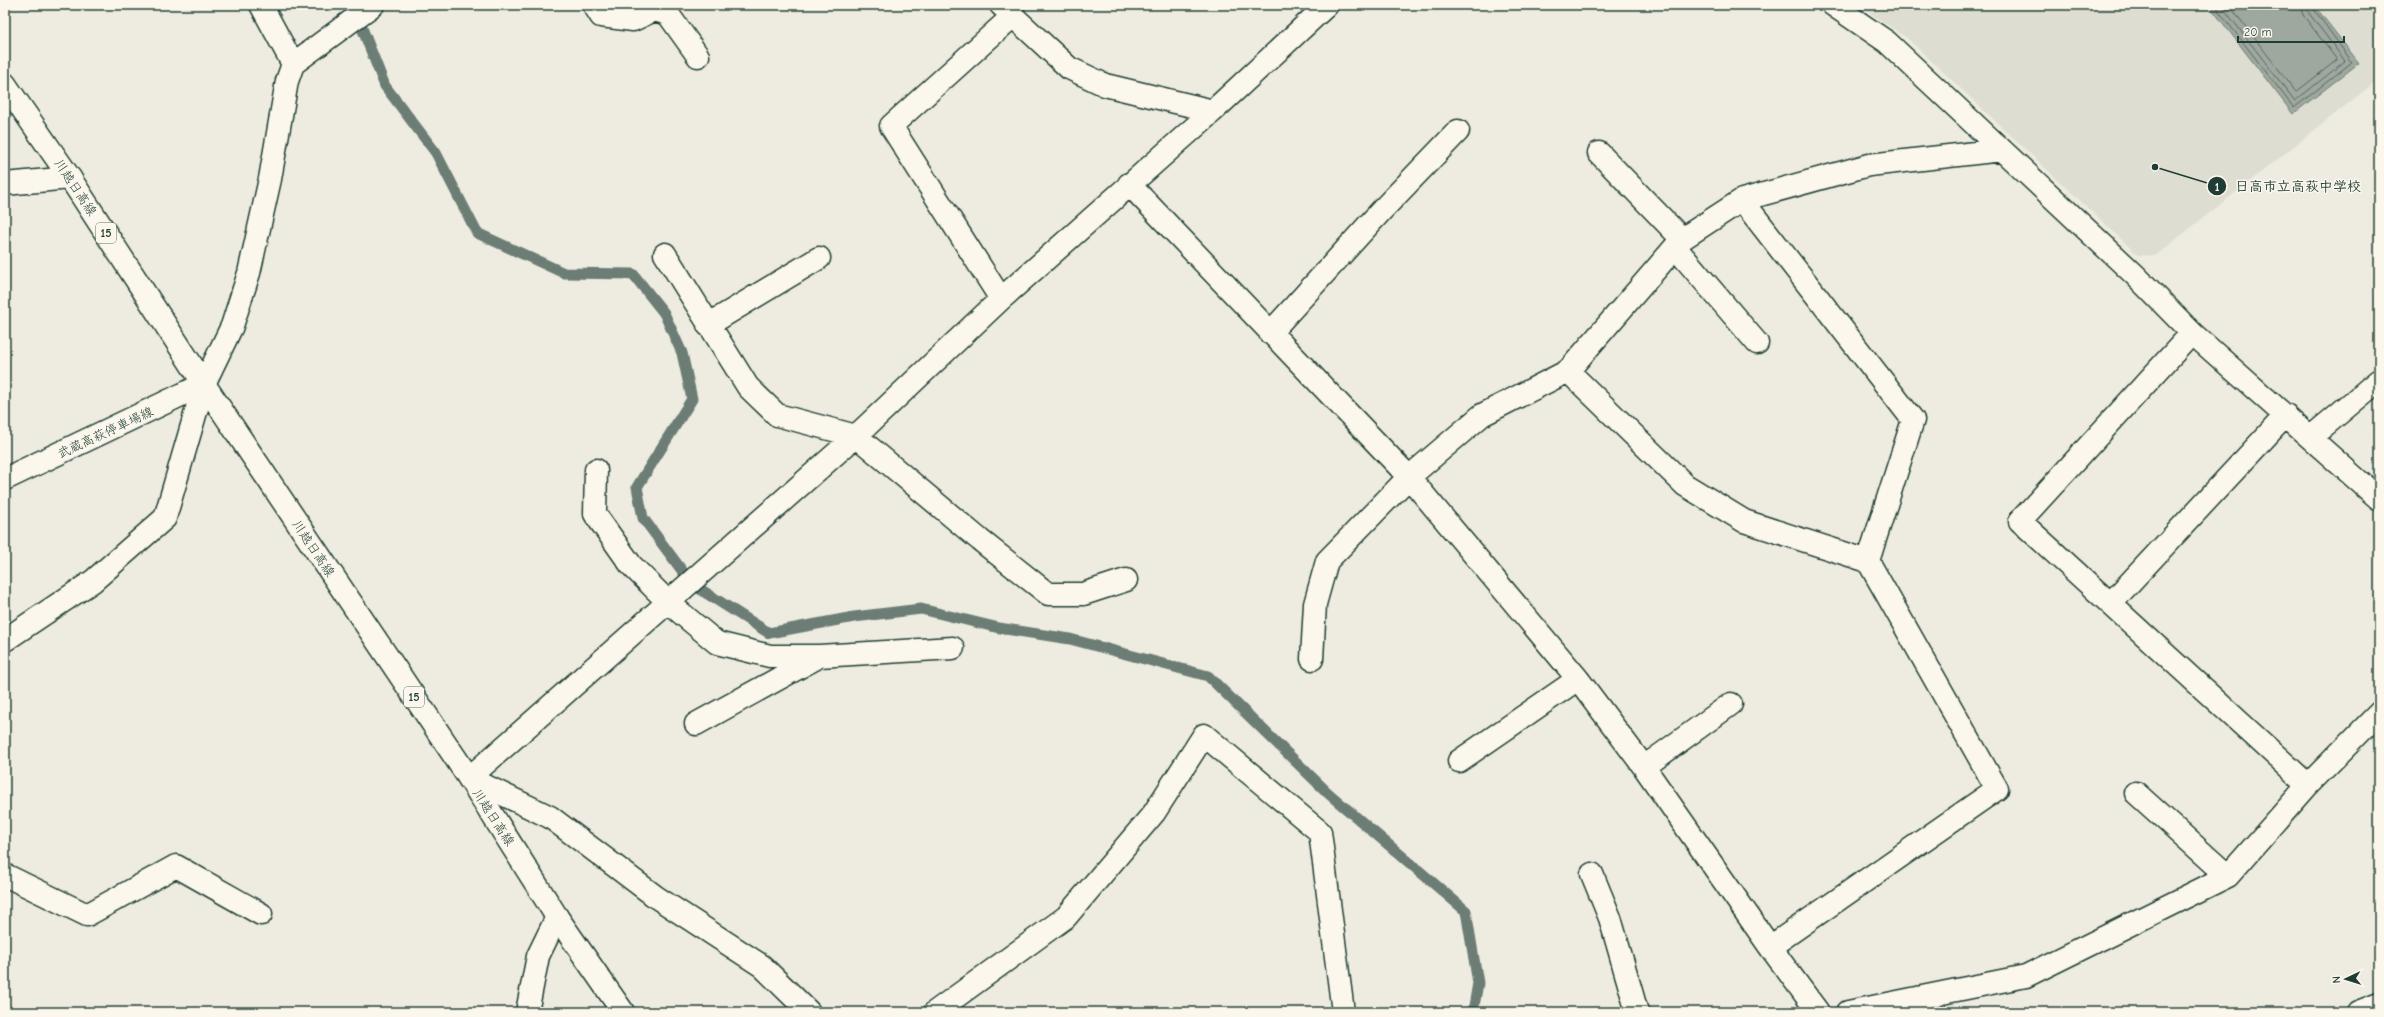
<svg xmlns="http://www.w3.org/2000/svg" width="2384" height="1017" font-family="'Comic Neue','Klee One',sans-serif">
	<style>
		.built { fill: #ddddd2 }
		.water { fill: #9fa89f; stroke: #6c7d74 }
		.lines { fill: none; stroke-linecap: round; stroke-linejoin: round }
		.shore { stroke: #52685f; stroke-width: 1 }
		.stream { stroke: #6c7d74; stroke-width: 11 }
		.minor-casing { stroke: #1f3d34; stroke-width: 25 }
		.major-casing { stroke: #1f3d34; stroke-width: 25 }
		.minor { stroke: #fbf7ec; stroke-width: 22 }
		.major { stroke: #fbf7ec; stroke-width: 22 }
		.labels { text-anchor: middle; stroke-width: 3; stroke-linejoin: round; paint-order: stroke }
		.shield { fill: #fbf7ec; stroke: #61756b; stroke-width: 1 }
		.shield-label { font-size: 12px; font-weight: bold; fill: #1f3d34 }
		.street-label { font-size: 13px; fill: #1f3d34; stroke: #fbf7ec }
		.leader { fill: none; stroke: #1f3d34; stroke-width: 1.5 }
		.callout-dot { fill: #1f3d34; stroke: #fbf7ec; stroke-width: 1.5 }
		.mark-label { font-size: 12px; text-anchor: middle; font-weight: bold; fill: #fff }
		.callout-label { font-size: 14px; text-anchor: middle; font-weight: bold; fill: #1f3d34; stroke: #fbf7ec; stroke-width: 3; stroke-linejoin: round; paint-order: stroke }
	</style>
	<rect width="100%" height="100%" fill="#eeece1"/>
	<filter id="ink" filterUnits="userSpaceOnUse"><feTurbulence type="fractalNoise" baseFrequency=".025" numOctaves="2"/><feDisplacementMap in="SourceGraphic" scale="8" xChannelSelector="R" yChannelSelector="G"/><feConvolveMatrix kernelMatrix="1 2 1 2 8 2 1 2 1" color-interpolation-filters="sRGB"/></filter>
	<g filter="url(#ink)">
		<!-- built -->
		<path class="built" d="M 1858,5 L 2379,5 L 2379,79 L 2155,256 L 2138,255 L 1907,38 Z"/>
		<!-- water -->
		<path class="water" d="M 2216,5 L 2314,5 L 2359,63 L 2293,114 L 2212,9 Z"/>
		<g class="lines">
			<!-- shore -->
			<path class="shore" d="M 2218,5 L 2218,10 L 2294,108 L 2352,62 L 2311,5
				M 2223,5 L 2224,9 L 2295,101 L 2345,61 L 2308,12 L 2306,5
				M 2229,5 L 2296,92 L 2337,60 L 2303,15 L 2300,5"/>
			<!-- stream -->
			<path class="stream" d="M 353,5 L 385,86 L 436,153 L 477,233 L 564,273 L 633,274 L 664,313 L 682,353 L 692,399 L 637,487 L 643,518 L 692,584 L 769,633 L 854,617 L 921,609 L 999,628 L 1070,639 L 1208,676 L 1328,793 L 1466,911 L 1478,983 L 1473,1012"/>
			<defs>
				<path id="minor" d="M 261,5 L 293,64
					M 594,5 L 601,16 L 633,20 L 654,10 L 668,14 L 698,56
					M 1001,5 L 1069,68 L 1105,85 L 1213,111
					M 1833,5 L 1887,42 L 2135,275 L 2192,333 L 2379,499
					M 1599,153 L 1682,239
					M 5,184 L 70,178
					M 1129,184 L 1409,477 L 1578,679 L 1644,767 L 1770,947 L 1818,1012
					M 1742,200 L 1913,420 L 1868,561
					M 1675,247 L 1757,343
					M 665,254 L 748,387 L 777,415 L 856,436 L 980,540 L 1048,594 L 1083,594 L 1126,580
					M 1001,299 L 891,126 L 1014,15
					M 708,325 L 819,258
					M 1270,333 L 1382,210 L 1458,131
					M 2192,333 L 2020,521 L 2308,785
					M 1568,371 L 1685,485 L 1744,521 L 1868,561 L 1997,789 L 1770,947
					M 2311,437 L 2379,380
					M 596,470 L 595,514 L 631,565 L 669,603 L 717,643 L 770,656 L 819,656 L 953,648
					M 2111,603 L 2286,415
					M 5,640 L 93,581 L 165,518 L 204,384 L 232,326 L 249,273 L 270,179 L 287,81 L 293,64 L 373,5
					M 1312,659 L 1315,604 L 1327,561 L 1409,477 L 1482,415 L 1568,371 L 1682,239 L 1742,200 L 1869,165 L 2002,150
					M 696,724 L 816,658
					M 1459,761 L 1578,679
					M 1644,767 L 1731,704
					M 2136,793 L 2228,876
					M 1592,874 L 1610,918 L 1637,1012
					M 5,875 L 87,915 L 176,866 L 261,914
					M 527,1012 L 538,956 L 557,917
					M 809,1012 L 762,966 L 656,897 L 550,817 L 469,778 L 856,436 L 1001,299 L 1213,111 L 1327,5
					M 935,1012 L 1066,917 L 1154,813 L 1204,735 L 1320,832 L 1343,1012
					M 1848,1012 L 2026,976 L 2228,876 L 2308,785 L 2379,713
					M 2358,1012 L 2379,1004"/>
				<path id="major" d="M 5,84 L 70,178 L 204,384 L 469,778 L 557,917 L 623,1012
					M 5,479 L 204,384"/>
			</defs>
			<!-- minor casing -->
			<use href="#minor" class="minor-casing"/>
			<!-- major casing -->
			<use href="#major" class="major-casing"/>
			<!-- minor -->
			<use href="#minor" class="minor"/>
			<!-- major -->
			<use href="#major" class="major"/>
		</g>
	</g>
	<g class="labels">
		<!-- shield labels -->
		<g class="shield">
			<rect x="96" y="223" width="20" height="20" rx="3"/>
			<rect x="404" y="687" width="20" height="20" rx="3"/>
		</g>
		<g class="shield-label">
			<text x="106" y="237">15</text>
			<text x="414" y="701">15</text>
		</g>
		<!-- street labels -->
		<g class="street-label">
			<text transform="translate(76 187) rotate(56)" y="5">川越日高線</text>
			<text transform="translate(105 432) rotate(-25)" y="5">武蔵高萩停車場線</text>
			<text transform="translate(314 548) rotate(56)" y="5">川越日高線</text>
			<text transform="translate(494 817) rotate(57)" y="5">川越日高線</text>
		</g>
	</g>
	<!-- callouts -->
	<path class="leader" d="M2155 167L2217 186"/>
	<g class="callout-dot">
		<circle cx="2155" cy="167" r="4"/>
		<circle cx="2217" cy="186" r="10"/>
	</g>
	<g class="mark-label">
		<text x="2217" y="191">1</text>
	</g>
	<g class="callout-label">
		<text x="2298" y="191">日高市立高萩中学校</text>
	</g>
	<!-- margin -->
	<rect width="2384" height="1017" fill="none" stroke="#fbf7ec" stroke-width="20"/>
	<rect x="10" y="10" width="2364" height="997" fill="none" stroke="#1f3d34" stroke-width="1.5" filter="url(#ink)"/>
	<!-- north arrow -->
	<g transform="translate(2346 979) rotate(266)" stroke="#fbf7ec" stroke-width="3" paint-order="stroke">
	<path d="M0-3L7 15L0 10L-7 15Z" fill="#1f3d34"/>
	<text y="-6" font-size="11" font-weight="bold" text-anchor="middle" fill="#1f3d34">N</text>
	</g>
	<!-- scale -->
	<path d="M2238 36v6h106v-6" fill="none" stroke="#1f3d34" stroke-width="2"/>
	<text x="2244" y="36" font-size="12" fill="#1f3d34" stroke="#fbf7ec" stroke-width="3" paint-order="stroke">20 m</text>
</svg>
